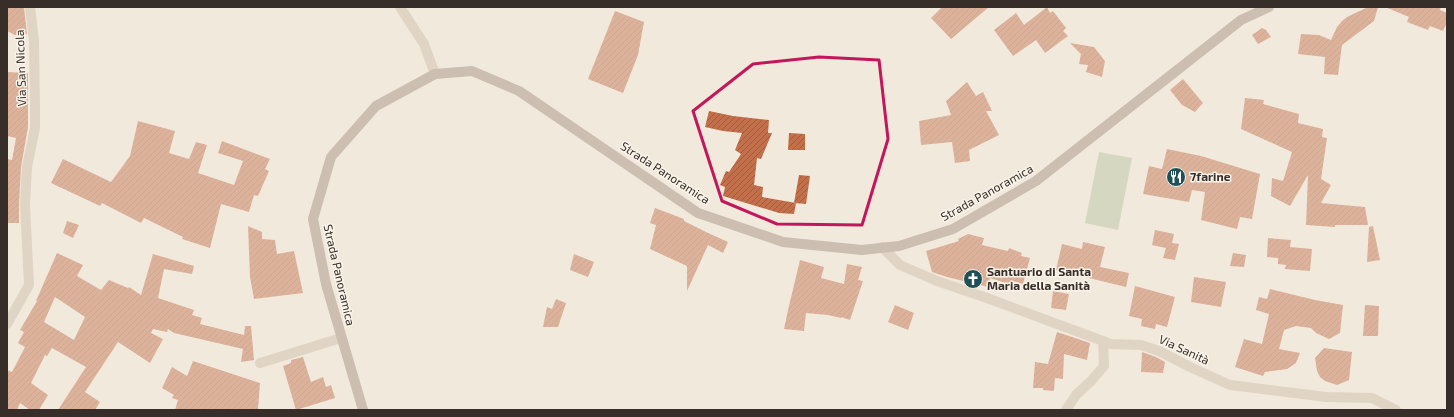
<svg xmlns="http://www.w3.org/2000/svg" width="1454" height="417" font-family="'Exo 2',sans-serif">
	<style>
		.green { fill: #b2c19d }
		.building { fill: url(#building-hatch); fill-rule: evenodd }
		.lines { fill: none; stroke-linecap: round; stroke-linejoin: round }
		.street { stroke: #cabaa9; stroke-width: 10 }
		.secondary { stroke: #9d897a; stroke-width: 10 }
		.marked { fill: none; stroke: #c2185b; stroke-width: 3; stroke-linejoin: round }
		.labels { text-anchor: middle; stroke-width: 3; stroke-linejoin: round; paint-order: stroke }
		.street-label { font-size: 12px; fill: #372e29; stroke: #f9f3e9 }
		.poi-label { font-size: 12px; font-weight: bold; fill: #372e29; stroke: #f9f3e9; text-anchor: start }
	</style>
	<defs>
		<pattern id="building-hatch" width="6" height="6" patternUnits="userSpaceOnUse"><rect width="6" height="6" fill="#c36f4a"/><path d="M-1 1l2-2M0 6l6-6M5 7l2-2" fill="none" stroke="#9f5c3e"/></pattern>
	</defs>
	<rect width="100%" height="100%" fill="#f2e9dd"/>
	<!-- green -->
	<path class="green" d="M 1099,152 L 1132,158 L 1118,230 L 1085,223 Z"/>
	<!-- building -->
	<path class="building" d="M 7,7 L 24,7 L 27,34 L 15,35 L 7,31 Z
		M 942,7 L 989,7 L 951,39 L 931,18 Z
		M 1047,7 L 1050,13 L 1053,11 L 1066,28 L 1063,31 L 1068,36 L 1045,53 L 1036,40 L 1013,56 L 994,30 L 1016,13 L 1024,25 Z
		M 1368,7 L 1378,7 L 1374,21 L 1342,45 L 1338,75 L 1324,74 L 1325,57 L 1298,54 L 1301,34 L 1319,35 L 1331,40 L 1337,27 L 1342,21 L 1347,17 Z
		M 1385,7 L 1441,7 L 1440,10 L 1447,13 L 1447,22 L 1443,31 L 1430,26 L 1428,30 L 1407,22 L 1409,17 Z
		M 615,11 L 644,22 L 638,55 L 623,93 L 588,79 Z
		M 1262,28 L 1266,30 L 1271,37 L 1258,44 L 1252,35 Z
		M 1070,43 L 1094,47 L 1105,61 L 1102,77 L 1086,72 L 1088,65 L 1079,64 L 1081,54 Z
		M 7,72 L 28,73 L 28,127 L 21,167 L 19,205 L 19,223 L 7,223 L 7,159 L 12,160 L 16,138 L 7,136 L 8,85 L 7,85 Z
		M 1183,79 L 1203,103 L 1195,112 L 1182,105 L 1170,90 Z
		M 967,82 L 976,96 L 983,92 L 992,111 L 986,111 L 999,135 L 969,150 L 970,161 L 955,163 L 952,142 L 921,145 L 919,121 L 951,115 L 946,101 Z
		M 1245,98 L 1264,100 L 1263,104 L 1299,114 L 1298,123 L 1323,129 L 1322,137 L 1327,138 L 1321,179 L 1331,185 L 1321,203 L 1365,207 L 1368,225 L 1335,225 L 1335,227 L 1306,225 L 1308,175 L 1290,206 L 1271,196 L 1272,178 L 1283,181 L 1292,152 L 1241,129 Z
		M 709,111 L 733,116 L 769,120 L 768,133 L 772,133 L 761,159 L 757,158 L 754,185 L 763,187 L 762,197 L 796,203 L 794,214 L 779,213 L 723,196 L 725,187 L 720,185 L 726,171 L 729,172 L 741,154 L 735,150 L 742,133 L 723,131 L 705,127 Z
		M 138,121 L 175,131 L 169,153 L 189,159 L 196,142 L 207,145 L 198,173 L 234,185 L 243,161 L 218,153 L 222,141 L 270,159 L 265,169 L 269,171 L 258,196 L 254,195 L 249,212 L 221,204 L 210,248 L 182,239 L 183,237 L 144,218 L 141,223 L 102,203 L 100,206 L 51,183 L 63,159 L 111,182 L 130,156 Z
		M 789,133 L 805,134 L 805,150 L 788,150 Z
		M 1167,149 L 1201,156 L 1260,174 L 1252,219 L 1240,217 L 1237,229 L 1201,220 L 1205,192 L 1192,190 L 1189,202 L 1143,194 L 1149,166 L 1162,169 Z
		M 799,175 L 810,176 L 806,204 L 794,203 Z
		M 655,208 L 684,219 L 684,221 L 706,232 L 728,242 L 723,253 L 708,245 L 687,291 L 687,266 L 650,249 L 656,225 L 650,223 Z
		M 67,221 L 79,225 L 73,238 L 63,233 Z
		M 248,226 L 262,232 L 262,239 L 275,240 L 277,254 L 294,251 L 303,293 L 254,299 L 250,277 Z
		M 1373,226 L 1380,260 L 1367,262 L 1369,227 Z
		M 1155,230 L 1174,234 L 1172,243 L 1179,244 L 1175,260 L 1163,258 L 1166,248 L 1152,245 Z
		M 968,234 L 984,238 L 982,245 L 1008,251 L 1009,248 L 1022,253 L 1021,256 L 1030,258 L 1023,284 L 1013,281 L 1012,285 L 990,278 L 988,287 L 947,277 L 932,272 L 926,251 L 959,241 L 958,239 Z
		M 1268,238 L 1291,240 L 1290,247 L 1312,249 L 1310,271 L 1285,269 L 1286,265 L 1278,264 L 1278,258 L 1267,257 Z
		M 1083,242 L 1105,247 L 1100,267 L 1129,273 L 1126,287 L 1056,270 L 1062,244 L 1082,249 Z
		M 57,253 L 83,265 L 77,276 L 101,290 L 109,280 L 128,288 L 129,287 L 141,295 L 153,254 L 194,266 L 192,274 L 164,269 L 158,298 L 194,310 L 192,315 L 202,318 L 200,324 L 244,335 L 245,326 L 251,326 L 254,360 L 241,362 L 243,349 L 174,333 L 168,329 L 167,332 L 153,329 L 151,333 L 163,339 L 150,363 L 118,342 L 85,392 L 100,402 L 95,410 L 58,410 L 86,367 L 52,348 L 47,356 L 45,355 L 31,383 L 48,395 L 39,410 L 30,410 L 20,403 L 17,410 L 7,410 L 7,370 L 12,372 L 25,347 L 18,343 L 24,332 L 20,330 L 37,301 L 36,301 ZM 55,297 L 85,317 L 74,340 L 44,322 Z
		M 1233,253 L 1246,255 L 1244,267 L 1230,266 Z
		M 574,254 L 594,262 L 588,277 L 570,270 Z
		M 800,260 L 824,267 L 821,278 L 844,284 L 847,264 L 862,267 L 858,280 L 863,281 L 850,320 L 841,317 L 841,318 L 828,315 L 806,313 L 804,331 L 784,329 L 788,310 Z
		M 1194,277 L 1226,282 L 1221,307 L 1191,302 Z
		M 1135,286 L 1175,297 L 1167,327 L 1156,324 L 1155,329 L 1141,326 L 1142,319 L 1129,316 Z
		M 1270,289 L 1315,300 L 1343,305 L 1340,333 L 1329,339 L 1316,333 L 1311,328 L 1296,326 L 1284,330 L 1279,349 L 1300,353 L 1296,363 L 1287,369 L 1265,372 L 1263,376 L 1235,367 L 1244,339 L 1262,344 L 1269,314 L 1256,310 L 1259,297 L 1267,299 Z
		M 1053,291 L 1069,294 L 1066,310 L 1051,308 Z
		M 556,299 L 566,303 L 558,327 L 543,327 L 547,307 L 552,309 Z
		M 895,305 L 914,313 L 908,330 L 888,322 Z
		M 1365,305 L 1379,306 L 1378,336 L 1363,336 Z
		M 1057,332 L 1090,343 L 1087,360 L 1064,354 L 1063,379 L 1055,378 L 1054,391 L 1043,390 L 1043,388 L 1033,388 L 1035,362 L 1048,364 Z
		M 1324,348 L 1352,352 L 1349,380 L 1337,385 L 1325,381 L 1320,377 L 1317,371 L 1315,358 Z
		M 1142,352 L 1156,357 L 1165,362 L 1163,373 L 1141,372 Z
		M 303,357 L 311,382 L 323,377 L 326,387 L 331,385 L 335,398 L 296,410 L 283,366 L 291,363 L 291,360 Z
		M 193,361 L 260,383 L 258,410 L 175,410 L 178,400 L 172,398 L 174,395 L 162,388 L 172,367 L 187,376 Z"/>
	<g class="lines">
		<!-- street -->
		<path class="street" d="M 400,7 L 424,44 L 435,74
			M 882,247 L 900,265 L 937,281 L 987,298 L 1111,344 L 1141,345 L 1159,351 L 1190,367 L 1230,385 L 1326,397 L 1372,398 L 1396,410
			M 7,324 L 29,285 L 25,205 L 27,167 L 35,128 L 35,110 L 34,41 L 30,7
			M 260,363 L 341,338
			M 1066,410 L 1076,395 L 1091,381 L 1104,366 L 1103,341"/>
		<!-- secondary -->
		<path class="secondary" d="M 363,410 L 326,284 L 313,219 L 331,157 L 376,106 L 435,74 L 472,71 L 519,91 L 698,213 L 783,242 L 862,250 L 899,246 L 953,229 L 1036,181 L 1241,20 L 1269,7"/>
	</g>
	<!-- marked area -->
	<path d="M0 0H1454V417H0ZM 819,57 L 879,60 L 888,139 L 862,225 L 777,224 L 722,201 L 693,111 L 753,64 Z" fill="#f2e9dd" fill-opacity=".55" fill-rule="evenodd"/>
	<path class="marked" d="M 819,57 L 879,60 L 888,139 L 862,225 L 777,224 L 722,201 L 693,111 L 753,64 Z"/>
	<!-- icons -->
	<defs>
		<symbol id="restaurant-disc" viewBox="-11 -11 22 22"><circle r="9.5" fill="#1f5058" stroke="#f9f3e9"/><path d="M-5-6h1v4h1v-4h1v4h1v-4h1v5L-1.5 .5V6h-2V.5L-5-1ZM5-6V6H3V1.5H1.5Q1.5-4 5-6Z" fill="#fff"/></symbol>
		<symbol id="church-disc" viewBox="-11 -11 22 22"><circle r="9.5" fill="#1f5058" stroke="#f9f3e9"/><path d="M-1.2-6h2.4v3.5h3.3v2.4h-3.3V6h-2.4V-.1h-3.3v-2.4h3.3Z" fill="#fff"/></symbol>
	</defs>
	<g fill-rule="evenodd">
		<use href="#restaurant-disc" x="1165" y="166" width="22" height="22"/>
		<use href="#church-disc" x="962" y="268" width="22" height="22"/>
	</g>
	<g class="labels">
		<!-- street labels -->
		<g class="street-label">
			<text transform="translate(21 68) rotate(-92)" y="4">Via San Nicola</text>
			<text transform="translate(665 173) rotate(33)" y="4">Strada Panoramica</text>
			<text transform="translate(987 193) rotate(-29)" y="4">Strada Panoramica</text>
			<text transform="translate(339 275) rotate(77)" y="4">Strada Panoramica</text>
			<text transform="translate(1184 350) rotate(25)" y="4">Via Sanità</text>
		</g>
		<!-- poi labels -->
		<g class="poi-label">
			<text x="1190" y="181">7farine</text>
			<text x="987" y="276">Santuario di Santa<tspan x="987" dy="14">Maria della Sanità</tspan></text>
		</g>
	</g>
	<!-- border -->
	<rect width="1454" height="417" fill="none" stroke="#372e29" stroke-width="16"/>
</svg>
